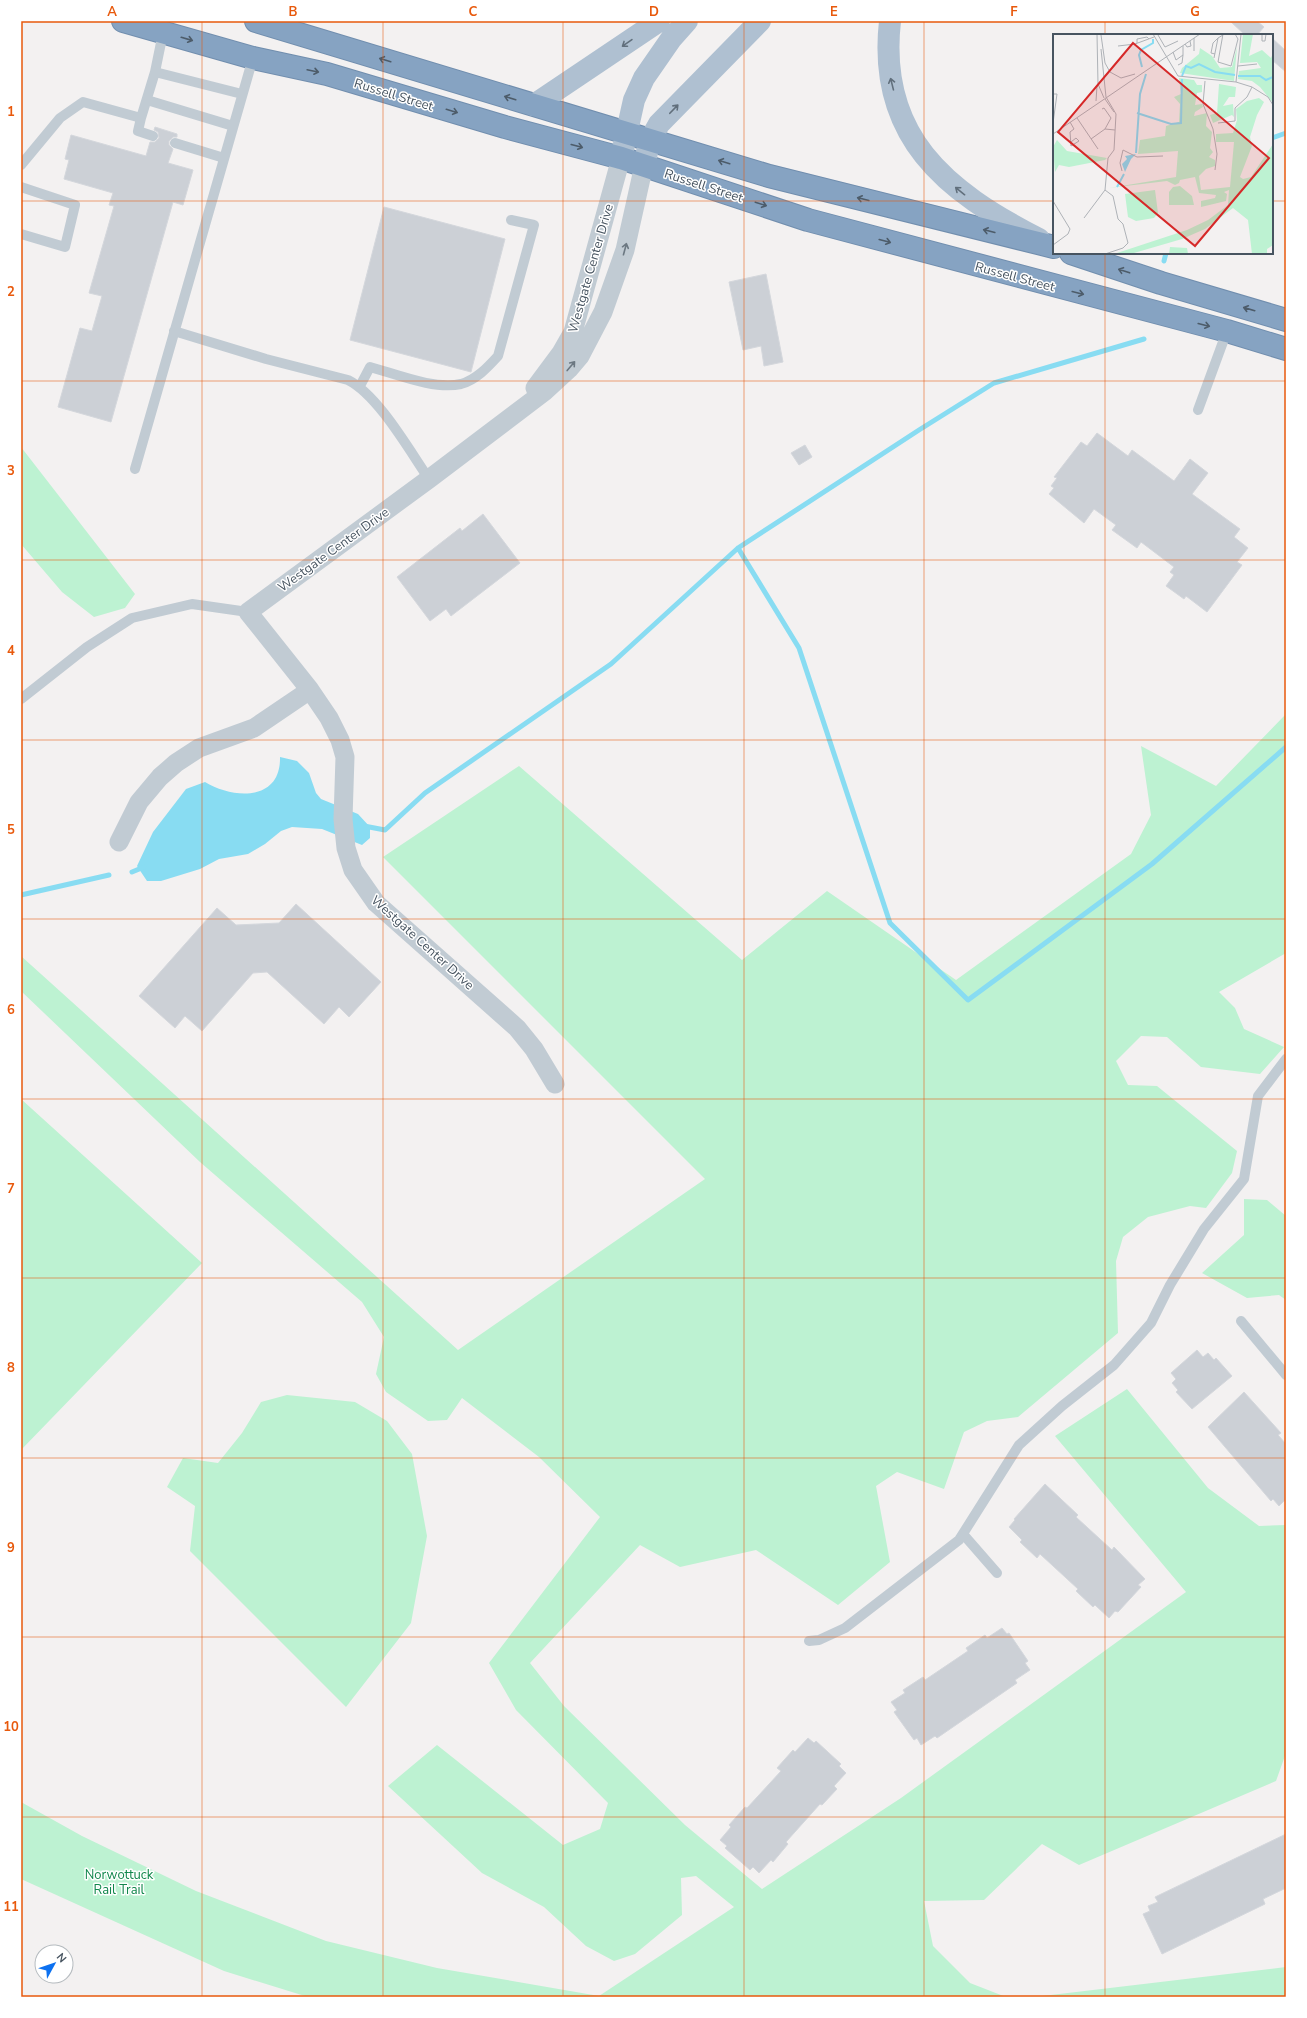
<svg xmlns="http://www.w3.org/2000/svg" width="1307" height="2018" font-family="'Nunito Sans',sans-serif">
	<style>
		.green { fill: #bdf2d2 }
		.water { fill: #88dcf2 }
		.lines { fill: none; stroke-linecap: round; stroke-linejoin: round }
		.stream { stroke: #88dcf2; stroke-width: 5 }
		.building { fill: #ccd0d6; stroke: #d4d7dc }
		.highway-casing { stroke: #718eae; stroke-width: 24 }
		.lane { stroke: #c1cbd3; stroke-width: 10 }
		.street { stroke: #c1cbd3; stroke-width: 19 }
		.primary { stroke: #afc0d1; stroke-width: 22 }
		.highway { stroke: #86a3c2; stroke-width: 22 }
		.oneway { stroke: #4d5c6a }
		.oneway2 { stroke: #616f7c }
		.oneway3 { stroke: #6c7882 }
		.grid { fill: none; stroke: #e8590c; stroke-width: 1; stroke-opacity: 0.55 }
		.labels { text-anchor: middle; stroke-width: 3; stroke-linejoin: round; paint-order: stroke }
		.street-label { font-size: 13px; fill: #475460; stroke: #fff }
		.park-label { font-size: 13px; fill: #11874c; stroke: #fff }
		.inset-river { fill: none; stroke: #88dcf2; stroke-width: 2 }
		.inset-road { fill: none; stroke: #aeb2b7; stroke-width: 1 }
		.view { fill: #d62828; fill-opacity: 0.15; stroke: #d62828; stroke-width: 2 }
		.inset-edge { fill: none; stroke: #475460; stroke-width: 2 }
		.neatline { fill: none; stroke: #e8590c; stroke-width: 1.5 }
		.grid-label { font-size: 13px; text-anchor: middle; font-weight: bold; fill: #e8590c }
	</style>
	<rect width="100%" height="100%" fill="#f3f1f1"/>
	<!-- green -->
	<path class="green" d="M 21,447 L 135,594 L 125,608 L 94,617 L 62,592 L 21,544 Z
		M 1286,714 L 1286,953 L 1219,992 L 1235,1008 L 1244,1029 L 1284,1047 L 1260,1074 L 1201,1067 L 1167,1037 L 1141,1036 L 1116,1061 L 1128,1085 L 1157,1086 L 1237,1151 L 1232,1173 L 1206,1208 L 1190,1206 L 1148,1217 L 1123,1237 L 1116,1261 L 1118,1333 L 1018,1417 L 987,1421 L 964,1432 L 944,1489 L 897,1472 L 876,1486 L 890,1562 L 838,1605 L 756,1550 L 680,1567 L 640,1545 L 530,1663 L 564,1706 L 685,1825 L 762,1889 L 901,1798 L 1186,1592 L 1055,1436 L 1127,1389 L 1208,1488 L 1259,1526 L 1286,1525 L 1286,1753 L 1276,1781 L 1079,1865 L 1042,1844 L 984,1900 L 924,1901 L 933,1946 L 970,1983 L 1006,1997 L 308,1997 L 224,1971 L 21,1879 L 21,1802 L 82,1836 L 196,1891 L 326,1941 L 437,1968 L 599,1996 L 734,1907 L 696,1876 L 681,1878 L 682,1915 L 635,1954 L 614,1961 L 586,1946 L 544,1907 L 482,1873 L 388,1786 L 437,1745 L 563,1845 L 600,1829 L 608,1803 L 516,1710 L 489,1663 L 600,1517 L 539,1457 L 462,1398 L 447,1420 L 428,1421 L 386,1392 L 376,1374 L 384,1337 L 362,1302 L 200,1162 L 21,991 L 21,956 L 458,1350 L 705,1179 L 383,857 L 519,766 L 742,960 L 827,891 L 956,980 L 1131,854 L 1151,815 L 1141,746 L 1216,786 Z
		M 21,1099 L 202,1263 L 21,1450 Z
		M 1244,1199 L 1267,1200 L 1286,1216 L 1286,1300 L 1279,1295 L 1247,1298 L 1202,1273 L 1244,1235 Z
		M 287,1395 L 355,1402 L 387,1421 L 412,1454 L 427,1536 L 411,1623 L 346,1707 L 190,1551 L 195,1506 L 167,1487 L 183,1458 L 218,1463 L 242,1433 L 261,1402 Z
		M 1286,1967 L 1286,1997 L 1034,1997 Z"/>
	<!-- water -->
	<path class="water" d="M 280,757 L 297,761 L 309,773 L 316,793 L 321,799 L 358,814 L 370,827 L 370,838 L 362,845 L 322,829 L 292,827 L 281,831 L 265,844 L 248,854 L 219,859 L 200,869 L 161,881 L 147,881 L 137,866 L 153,832 L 186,789 L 205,782 C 233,799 281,802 280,757 Z"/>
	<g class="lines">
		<!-- stream -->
		<path class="stream" d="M 1272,138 L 1286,133
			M 1164,261 L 1166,253
			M 738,548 L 799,648 L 890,923 L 968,1000 L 1152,864 L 1286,747
			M 364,826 L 385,830 L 425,793 L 611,664 L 738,548 L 919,430 L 994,383 L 1144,339
			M 132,872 L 144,867
			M 21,895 L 109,875"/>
	</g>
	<!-- building -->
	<path class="building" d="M 1230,21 L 1257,21 L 1264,27 L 1257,35 L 1245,35 Z
		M 1272,38 L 1286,51 L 1286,72 L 1272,60 Z
		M 155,127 L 177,134 L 177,137 L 173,137 L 169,141 L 169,145 L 173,149 L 168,163 L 193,170 L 183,205 L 173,202 L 111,422 L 58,407 L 80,328 L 92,331 L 102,296 L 89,293 L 114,206 L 109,205 L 113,193 L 64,179 L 69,160 L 65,159 L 71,135 L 146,156 L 150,142 L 155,142 L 159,138 L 158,132 L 154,130 Z
		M 384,207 L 505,239 L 471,372 L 350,340 Z
		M 766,274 L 783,362 L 764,366 L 761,346 L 743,350 L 729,282 Z
		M 1097,433 L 1128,456 L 1132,450 L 1174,481 L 1190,459 L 1208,473 L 1192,494 L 1240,529 L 1234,537 L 1248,548 L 1237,562 L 1242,565 L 1207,612 L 1186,596 L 1184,599 L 1166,586 L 1174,575 L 1170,572 L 1174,567 L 1141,542 L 1137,548 L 1112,530 L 1116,525 L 1094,509 L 1084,523 L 1049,494 L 1054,488 L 1051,486 L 1057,478 L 1054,477 L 1081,442 L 1087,446 Z
		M 805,445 L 812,457 L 799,465 L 791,453 Z
		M 483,514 L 520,563 L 451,616 L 446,609 L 430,621 L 397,577 L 460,528 L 462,531 Z
		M 296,904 L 381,982 L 349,1017 L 339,1007 L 324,1024 L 267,972 L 253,973 L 202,1031 L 185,1016 L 175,1028 L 139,996 L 217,908 L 236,925 L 279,923 Z
		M 1197,1350 L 1203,1357 L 1208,1353 L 1214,1360 L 1216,1358 L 1232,1376 L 1192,1409 L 1176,1392 L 1178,1390 L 1172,1383 L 1176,1379 L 1171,1373 Z
		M 1244,1392 L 1281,1433 L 1278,1435 L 1286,1444 L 1286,1499 L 1279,1506 L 1273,1499 L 1271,1501 L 1208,1427 Z
		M 1045,1484 L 1078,1515 L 1076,1517 L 1112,1550 L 1114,1547 L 1145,1579 L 1138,1585 L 1141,1587 L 1118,1612 L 1115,1611 L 1109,1618 L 1095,1605 L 1093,1607 L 1076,1591 L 1078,1589 L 1040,1554 L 1037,1558 L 1020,1542 L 1022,1540 L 1009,1527 L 1015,1520 L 1014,1519 Z
		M 1002,1628 L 1007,1634 L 1009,1633 L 1028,1661 L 1025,1663 L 1030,1670 L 1015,1680 L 1017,1683 L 937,1738 L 935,1736 L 921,1745 L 917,1738 L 914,1740 L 894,1712 L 897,1710 L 891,1702 L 905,1693 L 903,1690 L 923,1677 L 925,1680 L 968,1651 L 966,1648 L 985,1635 L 987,1638 Z
		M 808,1738 L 814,1743 L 816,1741 L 841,1764 L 839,1766 L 846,1773 L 834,1786 L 837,1789 L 822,1805 L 820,1804 L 786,1842 L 788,1844 L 773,1862 L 771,1860 L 759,1873 L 753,1867 L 750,1870 L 725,1848 L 727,1846 L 720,1840 L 731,1827 L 729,1825 L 745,1807 L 747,1808 L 781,1771 L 777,1768 L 793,1750 L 795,1752 Z
		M 1286,1834 L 1286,1888 L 1263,1899 L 1265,1904 L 1162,1954 L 1143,1914 L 1150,1911 L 1148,1906 L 1158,1902 L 1155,1897 Z"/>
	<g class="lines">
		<defs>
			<path id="highway" d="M 123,21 L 253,58 L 327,74 L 505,127 L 621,158 L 808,220 L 1227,331 L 1286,349
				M 256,21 L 769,176 L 1054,247
				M 1071,253 L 1161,283 L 1286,320"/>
		</defs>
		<!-- highway casing -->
		<use href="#highway" class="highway-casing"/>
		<!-- lane -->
		<path class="lane" d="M 155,72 L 242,94
			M 147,100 L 233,126
			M 141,118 L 138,131 L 153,136
			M 175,143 L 224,158
			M 21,165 L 60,118 L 83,102 L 141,118 L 155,72 L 163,33
			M 21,187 L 75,205 L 65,247 L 21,234
			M 174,331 L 266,359 L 348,380 C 378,395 409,450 429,479
			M 360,386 L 370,367 C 396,374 434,390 461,384 C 476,380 488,367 498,356 L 534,225 L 511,220
			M 1198,410 L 1227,331
			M 135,469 L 253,58
			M 21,699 L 87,647 L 132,618 L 192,604 L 248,612
			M 1241,1321 L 1286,1375
			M 963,1534 L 997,1573
			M 809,1641 L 819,1640 L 845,1628 L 959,1540 L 1019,1445 L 1062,1406 L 1114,1365 L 1151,1323 L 1170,1285 L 1204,1229 L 1244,1179 L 1258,1096 L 1286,1059"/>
		<!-- street -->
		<path class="street" d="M 535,388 L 561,353 L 573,332 L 621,158
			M 310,690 L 248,612 L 429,479 L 544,392 L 569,369 L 580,356 L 603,312 L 625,250 L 644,165
			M 119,842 L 139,802 L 160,777 L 176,763 L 199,748 L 254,728 L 310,690 L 329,718 L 340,740 L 345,757 L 343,819 L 346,848 L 353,870 L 376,903 L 517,1028 L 534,1049 L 555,1084"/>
		<!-- primary -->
		<path class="primary" d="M 890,21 C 877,136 945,191 1039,239
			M 534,105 L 659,21
			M 621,158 L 634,100 L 644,78 L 671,39 L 687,21
			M 644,165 L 650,140 L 659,124 L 760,21"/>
		<!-- highway -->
		<use href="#highway" class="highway"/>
	</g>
	<!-- one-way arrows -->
	<defs><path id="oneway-shaft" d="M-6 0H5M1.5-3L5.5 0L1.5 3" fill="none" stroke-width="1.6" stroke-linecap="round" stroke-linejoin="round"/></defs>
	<g class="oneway">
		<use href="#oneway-shaft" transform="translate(187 39) rotate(16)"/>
		<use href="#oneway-shaft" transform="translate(385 60) rotate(-163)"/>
		<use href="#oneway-shaft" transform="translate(313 71) rotate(12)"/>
		<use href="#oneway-shaft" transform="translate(510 98) rotate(-163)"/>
		<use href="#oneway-shaft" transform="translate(452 111) rotate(17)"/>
		<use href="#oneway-shaft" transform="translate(577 146) rotate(15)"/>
		<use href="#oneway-shaft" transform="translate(724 162) rotate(-163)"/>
		<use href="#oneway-shaft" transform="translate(863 199) rotate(-166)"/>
		<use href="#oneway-shaft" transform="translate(761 204) rotate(18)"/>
		<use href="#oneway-shaft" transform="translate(989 231) rotate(-166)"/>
		<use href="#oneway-shaft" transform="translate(885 241) rotate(15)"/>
		<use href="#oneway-shaft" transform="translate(1124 271) rotate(-162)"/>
		<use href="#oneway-shaft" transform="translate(1078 293) rotate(14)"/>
		<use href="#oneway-shaft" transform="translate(1249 309) rotate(-164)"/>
		<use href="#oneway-shaft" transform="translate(1204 325) rotate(14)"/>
	</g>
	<g class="oneway2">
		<use href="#oneway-shaft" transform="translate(627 43) rotate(145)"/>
		<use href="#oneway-shaft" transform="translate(892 84) rotate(-104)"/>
		<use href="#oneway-shaft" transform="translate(674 109) rotate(-46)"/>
		<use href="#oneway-shaft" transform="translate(960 191) rotate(-141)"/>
	</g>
	<g class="oneway3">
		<use href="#oneway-shaft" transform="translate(625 249) rotate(-75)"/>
		<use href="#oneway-shaft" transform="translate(571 366) rotate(-50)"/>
	</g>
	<!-- grid -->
	<path class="grid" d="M 202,21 L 202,1997M 383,21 L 383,1997M 563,21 L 563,1997M 744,21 L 744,1997M 924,21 L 924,1997M 1105,21 L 1105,35M 21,201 L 1054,201M 1272,201 L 1286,201M 1105,253 L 1105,1997M 21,381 L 1286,381M 21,560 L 1286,560M 21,740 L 1286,740M 21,919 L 1286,919M 21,1099 L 1286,1099M 21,1278 L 1286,1278M 21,1458 L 1286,1458M 21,1637 L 1286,1637M 21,1817 L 1286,1817"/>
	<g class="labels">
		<!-- street labels -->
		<g class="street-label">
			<text transform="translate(394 94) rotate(17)" y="5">Russell Street</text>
			<text transform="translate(704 185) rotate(18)" y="5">Russell Street</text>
			<text transform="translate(590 268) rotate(-74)" y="5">Westgate Center Drive</text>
			<text transform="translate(1015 276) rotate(15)" y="5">Russell Street</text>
			<text transform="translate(333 549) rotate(-36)" y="5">Westgate Center Drive</text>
			<text transform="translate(423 942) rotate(42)" y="5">Westgate Center Drive</text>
		</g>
		<!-- park labels -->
		<g class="park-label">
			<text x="119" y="1879">Norwottuck<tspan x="119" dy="15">Rail Trail</tspan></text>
		</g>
	</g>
	<!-- overview -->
	<g transform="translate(1053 34)">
		<rect width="220" height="220" fill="#f3f1f1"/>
		<path d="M 190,0 L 200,0 L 196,22 L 209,16 L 218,24 L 220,19 L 220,69 L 207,53 L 199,47 L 185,45 L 186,37 L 208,34 L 204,28 L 187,29 ZM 184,13 L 181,47 L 127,39 L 129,34 L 146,20 L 147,14 L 159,22 L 167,34 L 179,33 ZM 126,44 L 141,46 L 144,51 L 149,51 L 149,58 L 144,59 L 142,71 L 149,70 L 150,73 L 142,78 L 141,82 L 154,79 L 153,92 L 159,98 L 157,114 L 160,118 L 156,123 L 162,126 L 162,132 L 153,135 L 146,142 L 148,156 L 177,153 L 181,108 L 163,108 L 163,100 L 180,99 L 184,86 L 183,75 L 194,67 L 206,64 L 211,68 L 204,81 L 197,103 L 199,112 L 187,143 L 190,145 L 198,143 L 220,110 L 220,211 L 214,215 L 214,220 L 199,220 L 195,186 L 180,174 L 152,195 L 129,205 L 81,219 L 61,220 L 134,196 L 155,186 L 175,171 L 176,156 L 171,158 L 174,160 L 173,167 L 148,173 L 148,167 L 162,164 L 163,161 L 146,159 L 142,143 L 127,146 L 126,149 L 122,151 L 114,147 L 56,154 L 123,143 L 125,117 L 85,120 L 87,106 L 112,102 L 113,92 L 126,88 L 127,70 L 121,63 L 128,60 ZM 166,50 L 183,53 L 182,63 L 176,63 L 170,72 L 180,70 L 181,83 L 179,81 L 160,89 L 157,81 L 164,79 ZM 4,106 L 14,117 L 54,124 L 52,126 L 16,133 L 6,131 L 2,138 L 0,113 ZM 127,152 L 139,162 L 141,171 L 116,171 L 116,158 L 120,153 ZM 102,156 L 105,179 L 101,184 L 83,187 L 75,183 L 72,160 ZM 117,213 L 134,214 L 135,220 L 116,220 Z" fill="#bdf2d2"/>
		<path d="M 83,120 L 78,125 L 72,138 L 69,130 L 74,125 L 72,122 Z" fill="#88dcf2"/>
		<path class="inset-river" d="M 89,33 L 86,21 L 88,16 L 100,9 L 100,5M 129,42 L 133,32 L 138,34 L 146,30 L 162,38 L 182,41M 185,42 L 207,42 L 213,46 L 220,43M 84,79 L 118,90 L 128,89 L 129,45M 83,119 L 87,60 L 93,40M 64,153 L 71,140"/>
		<path class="inset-road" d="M 44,0 L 45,50 L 51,64M 100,0 L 125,42 L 183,48 L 188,0M 170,0 L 165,28 L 178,32 L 185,5 L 182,0M 209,0 L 209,7 L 212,7 L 213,0M 48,1 L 52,29 L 57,38 L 68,44 L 82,40M 105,1 L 112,13 L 125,7M 84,9 L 84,5 L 94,3 L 96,5M 132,10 L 134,13 L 138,12 L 137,7M 65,12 L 82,10 L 101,3M 48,15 L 53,63M 141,17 L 141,4M 120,18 L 123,26 L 130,21 L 130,12M 162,20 L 158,19 L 160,9 L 165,4M 161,24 L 165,4 L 170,1M 125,31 L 129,29 L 130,21M 185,32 L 204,30M 152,47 L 150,70 L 160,95 L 164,120 L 162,136M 183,48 L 199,53 L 215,63 L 220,71M 0,60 L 4,60 L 0,89M 53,63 L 63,80 L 61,116M 52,65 L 61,78M 43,67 L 44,52M 49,75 L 51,74 L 58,84 L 52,95M 24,84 L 45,115M 17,88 L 21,95 L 17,98 L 18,112 L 26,107 L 23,104 L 18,108M 165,89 L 182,87 L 182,74 L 194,63 L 199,53M 0,100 L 147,0M 38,105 L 52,95 L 62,96M 69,137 L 67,129 L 70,116 L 84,123 L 110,122M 0,167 L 17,195 L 15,200 L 0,211M 31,184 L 52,156M 52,220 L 70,214 L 75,209 L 70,190 L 65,185 L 60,162 L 52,156 L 55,124 L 61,116"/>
		<path class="view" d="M 80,9 L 216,124 L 142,212 L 5,98 Z"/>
		<rect width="220" height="220" class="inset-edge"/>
	</g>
	<!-- border -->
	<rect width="1307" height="2018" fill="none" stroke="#ffffff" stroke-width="44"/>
	<!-- north arrow -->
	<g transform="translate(54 1964) rotate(50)"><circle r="19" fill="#ffffff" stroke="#b5bbbf"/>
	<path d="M0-3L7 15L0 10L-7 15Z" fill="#0d71f0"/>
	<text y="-6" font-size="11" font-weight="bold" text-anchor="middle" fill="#475460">N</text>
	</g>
	<rect x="22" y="22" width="1263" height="1974" class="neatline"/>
	<g class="grid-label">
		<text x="112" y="16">A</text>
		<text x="293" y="16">B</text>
		<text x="473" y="16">C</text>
		<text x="654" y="16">D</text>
		<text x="834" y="16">E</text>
		<text x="1014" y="16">F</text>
		<text x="1195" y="16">G</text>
		<text x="11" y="116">1</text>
		<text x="11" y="296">2</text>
		<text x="11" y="475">3</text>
		<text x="11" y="655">4</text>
		<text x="11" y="834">5</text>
		<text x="11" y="1014">6</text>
		<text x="11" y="1193">7</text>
		<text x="11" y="1372">8</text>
		<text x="11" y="1552">9</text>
		<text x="11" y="1731">10</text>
		<text x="11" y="1911">11</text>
	</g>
</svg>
